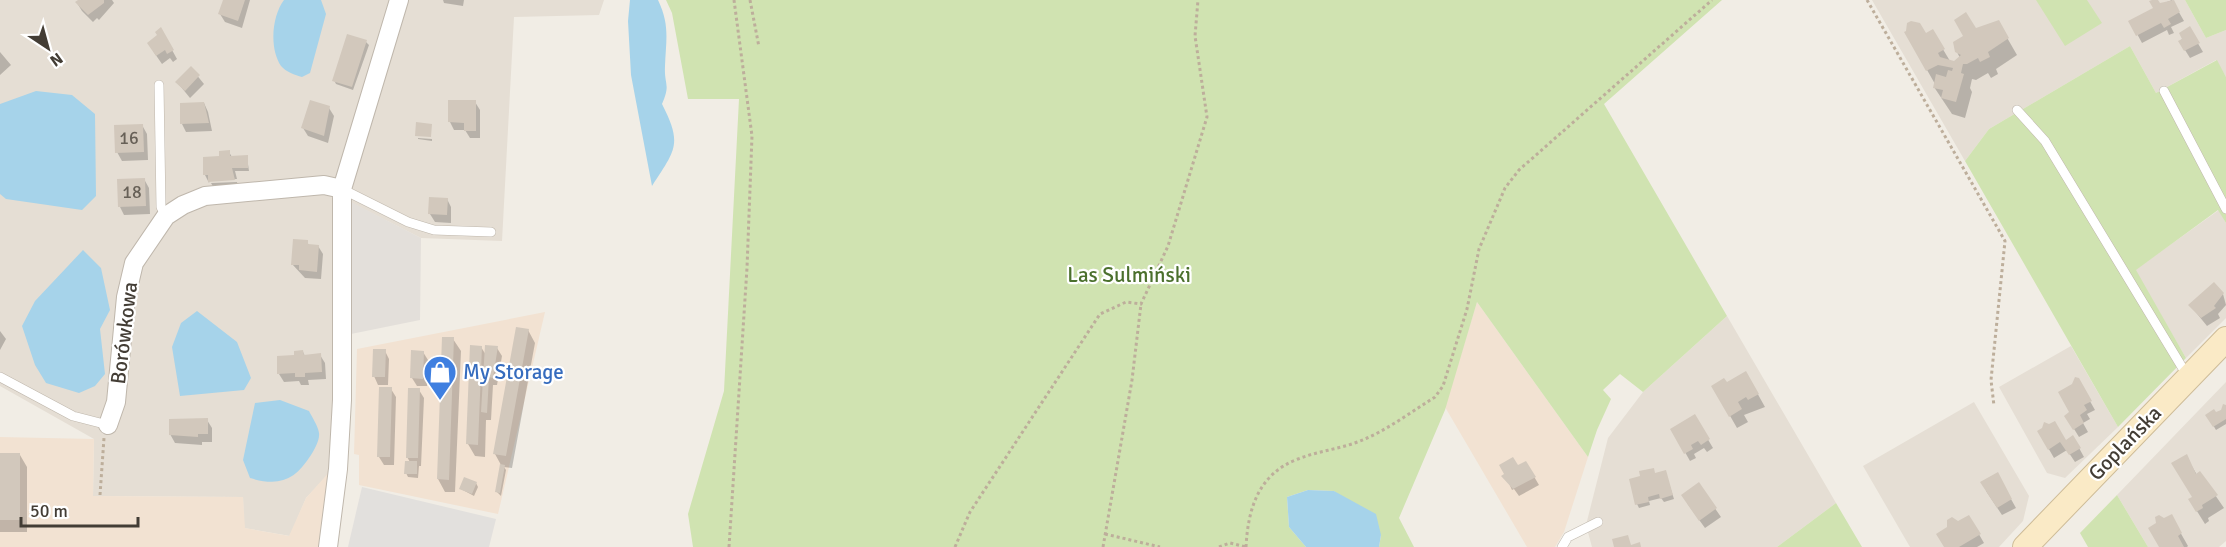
<svg xmlns="http://www.w3.org/2000/svg" width="2226" height="547" font-family="Signika,sans-serif">
	<style>
		.residential { fill: #e5ded4 }
		.commercial { fill: #f2e2d2 }
		.industrial { fill: #e3dfda }
		.green { fill: #d0e3b1 }
		.parking { fill: #e2e0dd }
		.water { fill: #a6d3ea }
		.shadow { fill: #0003 }
		.building { fill: #d2c8bc }
		.lines { fill: none; stroke-linecap: round; stroke-linejoin: round }
		.lane-casing { stroke: #bfb7ac; stroke-width: 10 }
		.street-casing { stroke: #bfb7ac; stroke-width: 20 }
		.secondary-casing { stroke: #cebc98; stroke-width: 26 }
		.path { stroke: #bdae9b; stroke-width: 3; stroke-dasharray: 3 3; stroke-linecap: butt }
		.lane { stroke: #fff; stroke-width: 9 }
		.street { stroke: #fff; stroke-width: 18 }
		.secondary { stroke: #faeac6; stroke-width: 24 }
		.labels { text-anchor: middle; stroke-width: 4.5; stroke-linejoin: round; paint-order: stroke }
		.number-label { font-size: 18px; fill: #676057 }
		.park-label { font-size: 21px; fill: #4b702d; stroke: #fff }
		.street-label { font-size: 21px; fill: #433d35; stroke: #fff }
		.shop-label { font-size: 21px; fill: #366cbe; stroke: #fff; text-anchor: start }
	</style>
	<rect width="100%" height="100%" fill="#f1ede5"/>
	<!-- residential -->
	<path class="residential" d="M 0,0 L 604,0 L 599,15 L 514,17 L 502,241 L 421,238 L 348,201 L 347,455 L 306,498 L 290,536 L 244,528 L 243,497 L 93,496 L 94,439 L 0,386 Z
		M 1872,0 L 2185,0 L 2206,38 L 2226,30 L 2226,77 L 2216,60 L 2156,93 L 2130,46 L 1989,129 L 1965,161 Z
		M 2219,210 L 2226,223 L 2226,318 L 2186,358 L 2135,270 Z
		M 1727,316 L 1836,503 L 1777,547 L 1592,547 L 1586,525 L 1608,438 L 1643,392 Z
		M 2071,346 L 2118,427 L 2065,478 L 2047,473 L 1999,387 Z
		M 2226,382 L 2226,541 L 2219,547 L 2148,547 L 2117,495 Z
		M 1974,402 L 2029,496 L 2023,521 L 1999,547 L 1910,547 L 1863,466 Z"/>
	<!-- commercial -->
	<path class="commercial" d="M 1477,302 L 1588,457 L 1564,532 L 1555,547 L 1527,547 L 1445,407 Z
		M 545,312 L 498,514 L 359,485 L 359,455 L 354,454 L 357,349 Z
		M 0,437 L 94,439 L 93,496 L 243,497 L 245,528 L 289,536 L 306,498 L 332,469 L 321,547 L 0,547 Z"/>
	<!-- industrial -->
	<path class="industrial" d="M 347,200 L 421,238 L 420,320 L 346,335 Z"/>
	<!-- green -->
	<path class="green" d="M 666,0 L 1722,0 L 1604,104 L 1727,316 L 1643,392 L 1620,374 L 1603,390 L 1611,399 L 1597,430 L 1588,457 L 1477,302 L 1445,410 L 1399,518 L 1414,547 L 1379,547 L 1381,535 L 1334,491 L 1308,490 L 1287,497 L 1289,527 L 1306,547 L 693,547 L 688,514 L 724,391 L 739,99 L 688,99 L 672,13 Z
		M 2036,0 L 2087,0 L 2102,23 L 2065,46 Z
		M 2185,0 L 2226,0 L 2226,30 L 2206,38 Z
		M 2130,46 L 2156,93 L 2217,60 L 2226,77 L 2226,223 L 2218,210 L 2136,270 L 2186,358 L 2118,427 L 1965,161 L 1989,129 Z
		M 2117,495 L 2148,547 L 2088,547 L 2080,533 Z
		M 1836,503 L 1862,547 L 1777,547 Z"/>
	<!-- parking -->
	<path class="parking" d="M 362,487 L 496,519 L 489,547 L 348,547 Z"/>
	<!-- water -->
	<path class="water" d="M 284,0 L 321,0 L 326,14 L 310,73 L 302,77 C 295,75 286,72 281,66 C 269,48 272,16 284,0 Z
		M 630,0 L 658,0 C 670,25 666,40 665,66 C 664,85 671,84 662,104 C 683,145 675,150 652,186 L 631,75 L 628,21 Z
		M 36,91 L 72,95 L 95,114 L 96,196 L 82,210 L 6,199 L 0,194 L 0,104 Z
		M 83,250 L 101,268 L 110,310 L 100,329 L 105,374 L 95,386 L 79,393 L 46,383 L 35,365 L 22,326 L 35,301 Z
		M 197,311 L 237,342 L 251,378 L 244,390 L 180,396 L 172,347 L 181,323 Z
		M 280,400 L 309,411 C 312,417 318,426 319,433 C 320,440 314,450 311,455 C 295,480 280,487 250,478 L 243,460 L 255,403 Z
		M 1308,490 L 1334,491 L 1376,514 L 1381,535 L 1379,547 L 1306,547 L 1289,527 L 1287,497 Z"/>
	<!-- shadow -->
	<path class="shadow" d="M 79,0 L 112,0 L 114,3 L 99,20 L 97,18 L 93,22 L 82,11 L 77,3 Z
		M 225,0 L 250,0 L 242,28 L 225,22 L 220,14 Z
		M 443,0 L 464,0 L 463,6 L 444,3 Z
		M 2155,0 L 2159,5 L 2172,0 L 2184,21 L 2171,27 L 2174,33 L 2169,35 L 2167,30 L 2142,43 L 2130,21 L 2155,8 Z
		M 1998,22 L 2017,55 L 1996,69 L 1998,74 L 1991,78 L 1988,73 L 1976,80 L 1972,79 L 1970,88 L 1972,92 L 1965,118 L 1952,114 L 1934,87 L 1935,84 L 1906,33 L 1926,35 L 1932,31 L 1950,61 L 1955,63 L 1960,58 L 1957,52 L 1975,30 Z
		M 2189,28 L 2203,52 L 2190,58 L 2180,42 Z
		M 161,30 L 177,59 L 173,62 L 170,58 L 162,64 L 153,51 Z
		M 366,42 L 369,45 L 353,90 L 336,84 L 334,80 Z
		M 0,52 L 11,65 L 0,75 Z
		M 191,68 L 204,84 L 190,98 L 177,82 Z
		M 475,102 L 480,110 L 480,138 L 470,138 L 465,130 L 454,130 L 450,122 Z
		M 204,103 L 208,112 L 212,131 L 186,132 L 182,124 Z
		M 329,108 L 334,116 L 328,143 L 308,136 L 303,128 Z
		M 142,125 L 147,134 L 148,160 L 122,161 L 117,152 Z
		M 418,138 L 432,139 L 432,141 L 418,139 Z
		M 229,152 L 232,157 L 247,157 L 249,171 L 235,171 L 237,179 L 210,180 L 209,183 L 205,175 Z
		M 144,179 L 149,188 L 150,214 L 124,215 L 120,207 Z
		M 237,182 L 238,188 L 215,190 L 211,183 Z
		M 447,199 L 451,207 L 451,223 L 435,222 L 430,214 Z
		M 307,242 L 309,245 L 318,246 L 323,254 L 321,279 L 305,278 L 292,264 Z
		M 2223,294 L 2226,305 L 2218,314 L 2220,318 L 2207,326 L 2190,305 Z
		M 528,330 L 535,343 L 512,468 L 504,467 L 506,470 L 501,496 L 496,491 L 501,465 L 495,454 Z
		M 0,331 L 6,339 L 0,350 Z
		M 453,339 L 461,351 L 455,492 L 445,492 L 438,479 Z
		M 481,347 L 486,355 L 497,348 L 502,356 L 497,385 L 493,385 L 491,420 L 486,420 L 485,457 L 475,456 L 468,444 Z
		M 385,351 L 389,359 L 388,385 L 378,385 L 374,376 Z
		M 303,352 L 305,356 L 320,355 L 325,363 L 326,379 L 308,380 L 309,385 L 301,385 L 299,381 L 284,382 L 279,374 Z
		M 423,352 L 428,360 L 427,386 L 417,386 L 412,378 Z
		M 1746,373 L 1765,407 L 1744,415 L 1748,422 L 1737,428 L 1713,386 L 1726,384 Z
		M 2078,380 L 2095,410 L 2087,414 L 2090,419 L 2083,423 L 2088,432 L 2079,437 L 2066,416 L 2071,413 Z
		M 391,389 L 396,397 L 394,465 L 384,465 L 379,457 Z
		M 419,390 L 424,398 L 421,466 L 419,466 L 418,478 L 408,477 L 406,473 L 410,462 L 407,457 Z
		M 2226,407 L 2226,424 L 2216,430 L 2207,415 L 2216,414 Z
		M 1694,416 L 1713,448 L 1707,452 L 1704,448 L 1694,454 L 1696,458 L 1690,461 L 1672,429 Z
		M 207,420 L 212,428 L 212,442 L 202,442 L 202,445 L 175,443 L 170,434 Z
		M 2044,429 L 2065,442 L 2073,437 L 2084,457 L 2075,462 L 2067,450 L 2054,458 L 2039,432 Z
		M 0,455 L 20,455 L 27,467 L 27,532 L 0,532 Z
		M 2186,456 L 2197,475 L 2200,473 L 2224,508 L 2208,518 L 2209,521 L 2205,524 L 2190,500 L 2194,498 Z
		M 1526,463 L 1539,485 L 1519,496 L 1514,489 L 1512,490 L 1501,466 L 1518,467 Z
		M 1665,471 L 1674,499 L 1664,502 L 1661,498 L 1649,501 L 1650,505 L 1639,508 L 1637,504 L 1655,474 Z
		M 1997,474 L 2016,508 L 2002,515 L 1986,491 Z
		M 476,483 L 478,487 L 474,496 L 461,489 Z
		M 1698,484 L 1721,517 L 1705,528 L 1687,503 Z
		M 2171,516 L 2188,546 L 2187,547 L 2161,547 L 2164,520 Z
		M 1969,517 L 1984,543 L 1977,547 L 1946,547 L 1958,522 Z"/>
	<!-- building -->
	<path class="building" d="M 78,0 L 104,0 L 104,3 L 88,15 L 75,2 Z
		M 223,0 L 245,0 L 238,21 L 218,14 Z
		M 2152,0 L 2158,0 L 2160,3 L 2174,0 L 2180,12 L 2168,19 L 2171,24 L 2164,28 L 2161,23 L 2136,36 L 2128,21 L 2153,8 L 2149,1 Z
		M 1966,12 L 1976,28 L 1999,20 L 2009,38 L 1988,52 L 1990,57 L 1980,62 L 1978,58 L 1967,64 L 1963,64 L 1961,73 L 1964,74 L 1956,102 L 1941,98 L 1943,90 L 1933,88 L 1936,74 L 1946,77 L 1948,70 L 1952,71 L 1953,68 L 1938,65 L 1926,71 L 1904,32 L 1906,31 L 1907,23 L 1911,21 L 1920,23 L 1926,33 L 1933,29 L 1945,49 L 1938,53 L 1940,57 L 1954,61 L 1961,55 L 1955,52 L 1953,42 L 1963,36 L 1954,20 Z
		M 2190,26 L 2200,43 L 2184,51 L 2178,41 L 2182,39 L 2179,33 Z
		M 161,27 L 174,50 L 167,54 L 165,50 L 156,56 L 147,43 L 157,35 L 155,32 Z
		M 347,34 L 367,40 L 352,87 L 332,81 Z
		M 191,66 L 200,75 L 185,91 L 175,82 Z
		M 310,100 L 330,106 L 324,136 L 301,128 Z
		M 448,100 L 476,100 L 476,131 L 464,131 L 464,123 L 448,122 Z
		M 204,102 L 209,123 L 180,124 L 180,103 Z
		M 416,122 L 432,124 L 431,137 L 415,136 Z
		M 143,124 L 144,152 L 115,153 L 114,125 Z
		M 230,150 L 230,156 L 248,155 L 248,168 L 232,168 L 235,180 L 208,182 L 208,175 L 203,175 L 203,157 L 219,156 L 219,151 Z
		M 145,178 L 146,206 L 118,207 L 117,179 Z
		M 429,197 L 448,198 L 447,215 L 428,214 Z
		M 293,239 L 308,240 L 308,244 L 319,245 L 317,272 L 299,270 L 299,265 L 291,265 Z
		M 2214,282 L 2224,293 L 2214,306 L 2216,308 L 2201,318 L 2188,305 Z
		M 516,327 L 529,329 L 506,456 L 493,454 Z
		M 442,337 L 454,337 L 449,480 L 437,479 Z
		M 470,345 L 482,346 L 478,445 L 466,444 Z
		M 485,345 L 498,346 L 493,378 L 489,377 L 487,413 L 481,412 Z
		M 373,349 L 386,349 L 385,377 L 372,377 Z
		M 303,350 L 304,355 L 321,353 L 322,372 L 305,373 L 305,377 L 295,377 L 295,373 L 277,374 L 277,356 L 294,355 L 294,351 Z
		M 411,350 L 424,351 L 423,379 L 410,378 Z
		M 1746,371 L 1759,394 L 1748,400 L 1746,397 L 1738,402 L 1742,409 L 1729,417 L 1711,386 L 1724,378 L 1727,382 Z
		M 2075,377 L 2079,378 L 2092,401 L 2084,405 L 2087,410 L 2080,415 L 2084,423 L 2073,430 L 2064,416 L 2069,412 L 2058,392 L 2072,384 Z
		M 379,387 L 392,387 L 390,457 L 377,457 Z
		M 408,388 L 420,388 L 418,458 L 406,458 Z
		M 2223,404 L 2226,405 L 2226,419 L 2213,427 L 2205,415 L 2214,409 L 2216,412 L 2221,410 Z
		M 1695,414 L 1710,439 L 1701,445 L 1698,441 L 1691,445 L 1693,449 L 1684,454 L 1670,429 Z
		M 208,418 L 208,434 L 198,434 L 198,437 L 169,435 L 169,419 Z
		M 2055,421 L 2066,440 L 2073,435 L 2081,448 L 2069,455 L 2060,442 L 2048,450 L 2037,431 L 2042,428 L 2044,422 L 2049,424 Z
		M 0,453 L 20,453 L 20,520 L 0,520 Z
		M 2187,454 L 2196,474 L 2200,471 L 2218,495 L 2202,505 L 2203,508 L 2196,512 L 2188,499 L 2192,497 L 2171,463 Z
		M 1513,457 L 1518,465 L 1526,461 L 1536,477 L 1513,489 L 1501,476 L 1504,474 L 1499,465 Z
		M 405,461 L 417,461 L 417,474 L 404,474 Z
		M 500,464 L 505,465 L 500,493 L 495,492 Z
		M 1654,468 L 1655,473 L 1666,470 L 1673,495 L 1660,499 L 1659,494 L 1648,497 L 1649,502 L 1635,505 L 1629,479 L 1640,476 L 1639,471 Z
		M 1998,472 L 2012,499 L 1997,508 L 1980,482 Z
		M 464,477 L 477,482 L 472,494 L 459,489 Z
		M 1699,482 L 1717,508 L 1699,521 L 1681,495 Z
		M 2172,514 L 2182,533 L 2178,536 L 2184,547 L 2159,547 L 2148,528 L 2156,523 L 2155,517 L 2159,515 L 2164,518 Z
		M 1969,515 L 1981,534 L 1959,547 L 1944,547 L 1936,534 L 1947,527 L 1947,520 L 1952,517 L 1958,521 Z
		M 1628,535 L 1631,545 L 1640,542 L 1641,547 L 1614,547 L 1612,539 Z"/>
	<g class="lines">
		<defs>
			<path id="lane" d="M 159,85 L 161,207 L 166,216
				M 2164,91 L 2226,209
				M 2017,110 L 2045,141 L 2188,377
				M 342,189 L 408,222 L 434,230 L 491,232
				M 0,377 L 73,416 L 108,425
				M 1562,547 L 1568,537 L 1598,522"/>
			<path id="street" d="M 108,425 L 116,402 L 126,297 L 134,263 L 166,216 L 183,205 L 205,196 L 324,185 L 342,189
				M 328,547 L 338,469 L 342,400 L 342,189 L 399,0"/>
			<path id="secondary" d="M 2025,547 L 2226,339"/>
		</defs>
		<!-- lane casing -->
		<use href="#lane" class="lane-casing"/>
		<!-- street casing -->
		<use href="#street" class="street-casing"/>
		<!-- secondary casing -->
		<use href="#secondary" class="secondary-casing"/>
		<!-- path -->
		<path class="path" d="M 750,0 L 759,47
			M 1867,0 L 2005,241 L 1991,380 L 1994,406
			M 100,495 L 104,438
			M 1105,534 L 1160,547
			M 729,547 L 747,268 L 752,136 L 734,0
			M 955,547 L 970,512 L 1100,314 L 1126,302 L 1141,304 L 1168,246 L 1207,117 L 1195,36 L 1198,0
			M 1103,547 L 1132,380 L 1141,304
			M 1219,547 L 1230,543 L 1246,547
			M 1246,547 C 1248,509 1258,474 1298,459 C 1318,451 1340,449 1360,441 C 1386,431 1411,412 1435,397 L 1443,386 L 1467,309 L 1479,249 L 1505,188 L 1519,170 L 1712,0"/>
		<!-- lane -->
		<use href="#lane" class="lane"/>
		<!-- street -->
		<use href="#street" class="street"/>
		<!-- secondary -->
		<use href="#secondary" class="secondary"/>
	</g>
	<!-- icons -->
	<defs>
		<symbol id="shop-pin" viewBox="-11 -11 22 30"><path d="M0 17L-7.5 6A9.5 9.5 0 1 1 7.5 6Z" fill="#3f7fe0" stroke="#fff"/><path d="M-5-2.5h2.3a2.7 3.5 0 0 1 5.4 0H5L5.5 6h-11ZM-1.5-2.5h3a1.5 2.3 0 0 0-3 0Z" fill="#fff"/></symbol>
	</defs>
	<g fill-rule="evenodd">
		<use href="#shop-pin" x="421" y="353" width="38" height="52"/>
	</g>
	<g class="labels">
		<!-- number labels -->
		<g class="number-label">
			<text x="129" y="144">16</text>
			<text x="132" y="198">18</text>
		</g>
		<!-- park labels -->
		<g class="park-label">
			<text x="1129" y="282">Las Sulmiński</text>
		</g>
		<!-- street labels -->
		<g class="street-label">
			<text transform="translate(124 333) rotate(-83)" y="7">Borówkowa</text>
			<text transform="translate(2125 443) rotate(-46)" y="7">Goplańska</text>
		</g>
		<!-- shop labels -->
		<g class="shop-label">
			<text x="463" y="379">My Storage</text>
		</g>
	</g>
	<!-- north arrow -->
	<g transform="translate(48 48) rotate(144)" stroke="#ffffff" stroke-width="4.5" paint-order="stroke">
	<path d="M0-4.5L10 22L0 15L-10 22Z" fill="#433d35"/>
	<text y="-9" font-size="16" font-weight="bold" text-anchor="middle" fill="#433d35">N</text>
	</g>
	<!-- scale -->
	<path d="M21 517v9h117v-9" fill="none" stroke="#433d35" stroke-width="3"/>
	<text x="30" y="517" font-size="18" fill="#433d35" stroke="#ffffff" stroke-width="4.5" paint-order="stroke">50 m</text>
</svg>
